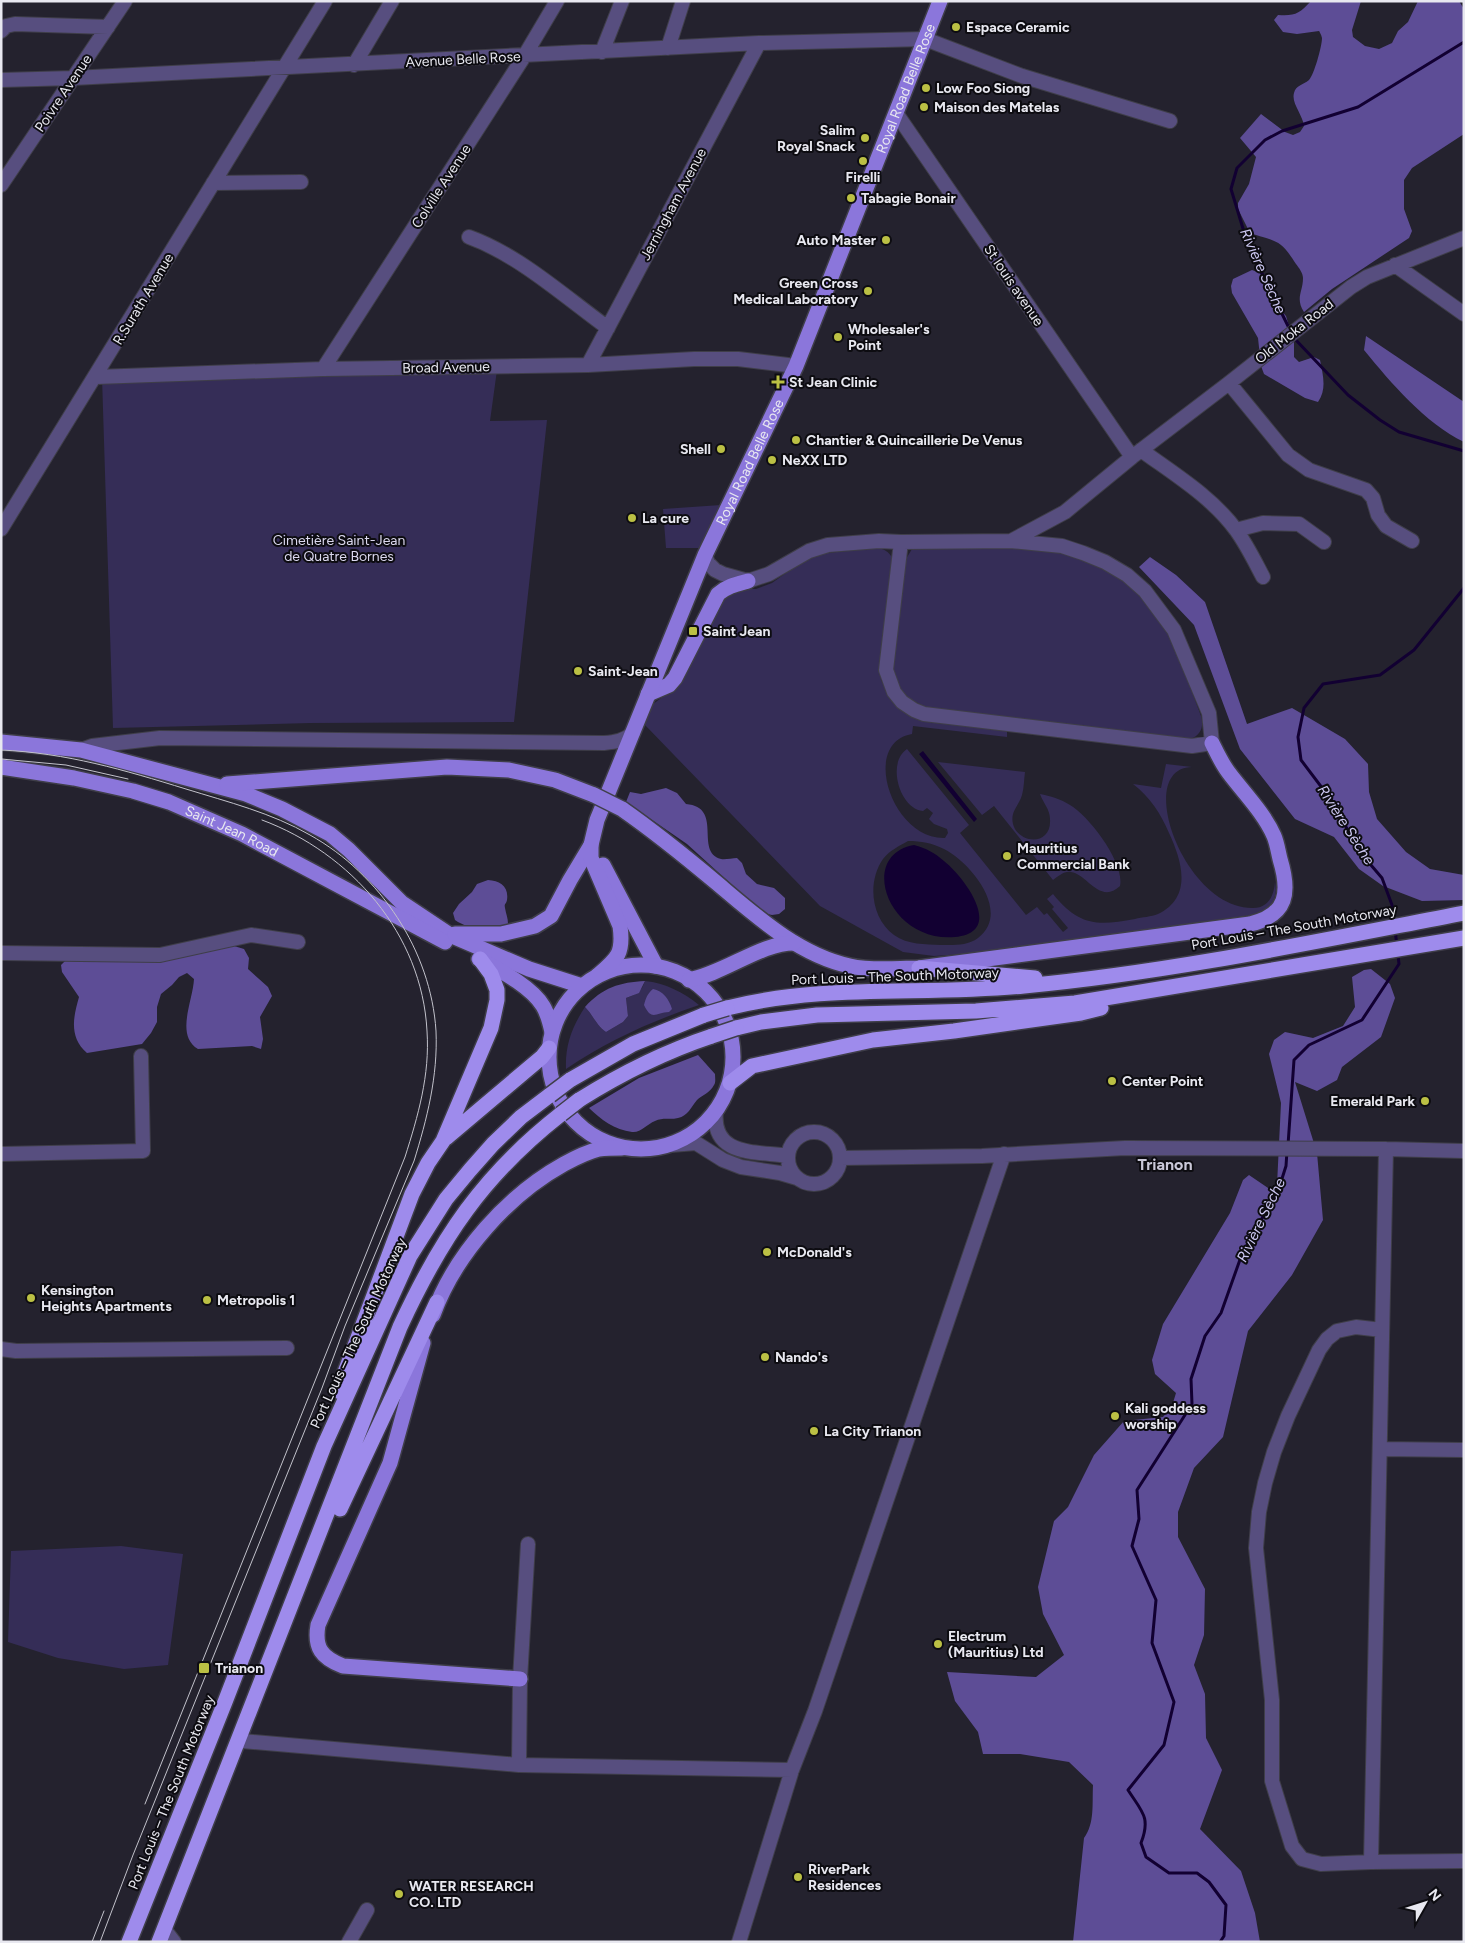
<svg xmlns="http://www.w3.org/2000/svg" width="1465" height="1943" font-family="Figtree,sans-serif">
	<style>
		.green { fill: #352d57; fill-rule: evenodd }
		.forest { fill: #5d4d96 }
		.water { fill: #120032 }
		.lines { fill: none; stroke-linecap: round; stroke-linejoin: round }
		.stream { stroke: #120032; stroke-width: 3 }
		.minor-casing { stroke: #3f3e49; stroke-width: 16 }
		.major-casing { stroke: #3f3e49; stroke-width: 18 }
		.highway-casing { stroke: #3f3e49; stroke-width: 18 }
		.minor { stroke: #574e7f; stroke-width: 14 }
		.major { stroke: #8b76db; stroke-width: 15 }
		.highway { stroke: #9e8bec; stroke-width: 15 }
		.tram { stroke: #c2c2cb; stroke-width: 1 }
		.major-bridge-casing { stroke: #3f3e49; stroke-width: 18; stroke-linecap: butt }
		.highway-bridge-casing { stroke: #3f3e49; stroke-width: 18; stroke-linecap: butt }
		.major-bridge { stroke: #8b76db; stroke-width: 15 }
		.highway-bridge { stroke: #9e8bec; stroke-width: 15 }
		.poi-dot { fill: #bbc044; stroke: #0d0c11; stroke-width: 2 }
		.labels { text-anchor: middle; stroke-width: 4; stroke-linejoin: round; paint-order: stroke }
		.poi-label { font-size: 14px; font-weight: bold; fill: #e8e8f0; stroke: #0d0c11; text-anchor: start }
		.street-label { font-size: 14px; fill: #e8e8f0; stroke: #0d0c11 }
		.park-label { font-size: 14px; fill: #dbd8ee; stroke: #0d0c11 }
		.water-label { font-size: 15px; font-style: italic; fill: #ccc7f1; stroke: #0d0c11 }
		.quarter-label { font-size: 16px; font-weight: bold; fill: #cac8d8; stroke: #0d0c11 }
	</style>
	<rect width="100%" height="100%" fill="#24222e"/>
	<!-- green -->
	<path class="green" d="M 497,370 L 490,421 L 547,420 L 514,722 L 311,723 L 113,728 L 102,377 Z
		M 721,505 L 706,548 L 666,548 L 663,509 Z
		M 920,547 C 957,548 993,547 1030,549 C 1040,550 1051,550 1061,551 C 1100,559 1141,587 1162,621 C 1179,651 1189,684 1201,716 C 1204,727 1201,735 1190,739 L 925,707 L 905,696 L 901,690 L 892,671 L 906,559 L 912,549 Z
		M 876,548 C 885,549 888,551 893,559 L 880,662 L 881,680 L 891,698 L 1007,730 L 1007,737 L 913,726 L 912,734 C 860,743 892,840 945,838 L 948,833 L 947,829 L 934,824 L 929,819 L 933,813 L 927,808 L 923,811 C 900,809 886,763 907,749 L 969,825 L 960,833 L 1026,915 L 1037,907 L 1044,915 L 1047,913 L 1063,932 L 1068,928 L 1052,909 L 1054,907 L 1047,899 L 1053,894 C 1079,926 1097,926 1135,919 C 1142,917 1151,917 1158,914 C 1193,897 1182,861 1169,833 C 1161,814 1150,797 1133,784 L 1161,788 L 1166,764 L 1192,767 C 1133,768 1184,909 1253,908 C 1268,908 1274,896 1275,882 C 1279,901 1268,911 1251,915 L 976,953 L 934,956 L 903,952 L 820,906 L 645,725 L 652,705 L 678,685 L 720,599 L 734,589 L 756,589 L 772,583 L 804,560 L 817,554 ZM 908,841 C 921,841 932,843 944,849 C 970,862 1012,912 978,938 C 967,946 954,945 941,945 C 925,944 908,945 894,935 C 871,918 867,882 883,859 C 889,851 899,846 908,841 Z
		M 938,762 L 1025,772 C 1024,779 1024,788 1022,795 C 1019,806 1010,811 1013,824 C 1018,844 1052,847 1050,819 C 1050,809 1043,803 1040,794 C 1050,796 1061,799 1070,805 C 1089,816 1125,863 1120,886 C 1100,905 1087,874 1071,872 C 1064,871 1059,876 1053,880 L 994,806 L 982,815 Z
		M 645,981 C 665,983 683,992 699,1005 C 652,1021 607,1041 566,1069 C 565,1045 572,1027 585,1007 C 593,1015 596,1025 606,1032 L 623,1022 L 628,1016 L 626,998 C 636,995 642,991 645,981 Z
		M 121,1546 L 183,1554 L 168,1665 L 124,1669 L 58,1658 L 8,1642 L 11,1551 Z"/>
	<!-- forest -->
	<path class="forest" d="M 1311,1 L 1361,1 L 1352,30 L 1353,37 L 1365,46 L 1379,49 L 1392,43 L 1398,31 L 1408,22 L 1418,1 L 1459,1 L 1464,9 L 1464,134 L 1412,168 L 1404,180 L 1404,209 L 1412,231 L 1409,238 L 1332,289 L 1304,312 C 1295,298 1303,292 1303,278 C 1303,273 1299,268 1296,264 C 1280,239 1277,242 1250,233 L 1238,209 L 1238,203 L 1249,184 L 1256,157 L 1240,138 L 1261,114 L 1285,132 L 1293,135 L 1300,132 L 1304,126 C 1303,115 1291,103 1294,93 C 1296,85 1303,85 1309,80 C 1314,75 1322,46 1322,38 C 1322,37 1320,32 1319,31 L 1297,34 L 1283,32 L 1274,20 L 1278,15 C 1295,16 1299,14 1311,1 Z
		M 1252,270 L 1260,273 L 1271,299 L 1286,316 L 1294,343 L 1294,357 L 1299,362 L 1314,357 L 1320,360 C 1323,375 1327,389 1318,402 L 1305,398 L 1264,374 L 1261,366 L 1258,338 L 1232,293 L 1231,286 L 1233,279 Z
		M 1366,336 L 1464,402 L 1464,442 C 1425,423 1391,383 1364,350 Z
		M 1150,557 L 1176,575 L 1205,602 L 1247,724 L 1292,708 L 1345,739 L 1368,764 L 1369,792 L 1377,819 L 1406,852 L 1430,869 L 1464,875 L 1464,900 L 1422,901 L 1383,886 L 1359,869 L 1334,837 L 1295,819 L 1240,749 L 1194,625 L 1139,567 Z
		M 666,788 L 677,793 L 686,804 C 724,807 694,852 721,859 C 725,860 732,858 737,858 L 742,863 L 746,874 L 757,884 L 774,888 L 785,898 L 785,909 L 779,914 L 772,915 L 763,913 L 687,844 L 626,802 L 630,792 L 641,794 Z
		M 488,880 C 500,881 509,886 507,900 C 506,905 504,903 505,908 C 506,914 508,918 508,924 C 491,928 470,931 455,920 L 453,913 L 459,904 L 472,892 L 477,884 Z
		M 234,946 L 244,949 L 249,958 L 248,969 L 268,987 L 272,996 L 260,1017 L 263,1039 L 261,1049 L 252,1046 L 198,1049 C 175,1035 193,1001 194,979 L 187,973 L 179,977 L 172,985 L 161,994 L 157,1007 L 157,1022 L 151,1033 L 142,1044 L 87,1053 C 69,1037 73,1018 79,997 L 62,972 L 61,965 L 66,960 L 186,955 Z
		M 1371,969 L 1390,984 L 1395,998 L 1381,1037 L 1342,1067 L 1337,1080 L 1317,1091 L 1295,1082 L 1317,1153 L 1323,1220 L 1292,1275 L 1248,1331 L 1223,1437 L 1194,1468 L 1178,1512 L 1178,1537 L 1205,1589 L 1204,1635 L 1194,1665 L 1205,1694 L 1206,1738 L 1222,1770 L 1200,1829 L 1241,1871 L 1255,1913 L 1260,1942 L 1073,1942 L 1084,1838 C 1095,1823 1092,1804 1093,1785 L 1069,1762 L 1020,1754 L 983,1754 L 978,1732 L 955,1701 L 947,1672 L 1036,1677 L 1064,1655 L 1043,1614 L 1038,1587 L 1054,1521 L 1068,1507 L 1094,1455 L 1124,1421 L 1163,1417 L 1172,1406 L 1176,1393 L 1155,1374 L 1152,1360 L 1163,1324 L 1230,1213 L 1243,1180 L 1249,1175 L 1271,1190 L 1277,1185 L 1281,1103 L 1269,1054 L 1274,1040 L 1285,1032 L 1313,1038 L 1343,1026 L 1355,1007 L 1352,977 L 1364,970 Z
		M 645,981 L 639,993 L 626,998 L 628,1016 L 623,1022 L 606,1032 C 596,1025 593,1015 585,1007 C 602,988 620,982 645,981 Z
		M 653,989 C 663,991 669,999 672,1009 L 669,1012 C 656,1012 652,1022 644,1005 C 646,998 647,994 653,989 Z
		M 698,1055 L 715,1074 C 715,1078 716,1082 714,1085 C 710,1093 702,1095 697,1100 C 691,1107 688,1116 678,1118 C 670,1120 663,1117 655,1121 C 647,1124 641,1133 632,1132 C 615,1130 600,1119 589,1108 L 639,1078 Z"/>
	<!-- water -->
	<path class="water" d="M 923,751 L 977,819 L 974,822 L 919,754 Z
		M 914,845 C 926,848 935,853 944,861 C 964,877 1006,932 955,937 C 888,943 857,855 914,845 Z"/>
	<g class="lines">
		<!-- stream -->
		<path class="stream" d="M 1290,330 L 1248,245 L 1231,189 L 1237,168 L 1265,140 L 1282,131 L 1358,107 L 1464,42
			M 1294,338 L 1348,395 L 1380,420 L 1399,432 L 1464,451
			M 1394,921 L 1392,905 L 1382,878 L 1359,851 L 1332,801 L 1301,760 L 1298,737 L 1304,708 L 1323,684 L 1380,675 L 1414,650 L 1464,588
			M 1395,930 L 1397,946
			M 1288,1145 L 1294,1060 L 1309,1045 L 1362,1020 L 1399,964 L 1398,955
			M 1220,1942 L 1224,1936 L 1226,1905 L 1209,1882 L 1197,1873 L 1169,1873 L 1146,1857 L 1141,1843 C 1151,1817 1142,1812 1128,1790 L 1164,1745 L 1174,1702 L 1152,1643 L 1156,1600 L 1132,1546 L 1139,1519 L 1137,1490 L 1192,1404 L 1191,1379 L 1205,1336 L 1221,1313 L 1242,1254 L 1279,1188 L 1286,1166 L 1287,1151"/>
		<defs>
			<path id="minor" d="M 1,31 L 6,26 L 15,24 L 108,27
				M 668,48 L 683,1
				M 602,52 L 622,1
				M 354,65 L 392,1
				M 1,80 L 73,78 L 759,43 L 925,39 L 1022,76 L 1170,121
				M 896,113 L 1132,457
				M 213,183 L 301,182
				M 1,185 L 125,1
				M 469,237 C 519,255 565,297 608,328
				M 1395,265 L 1464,314
				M 588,365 L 759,43
				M 323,369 L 525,55 L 557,1
				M 96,377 L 323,369 L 588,365 L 694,359 L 738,359 L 796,366
				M 1229,383 L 1288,455 L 1309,470 L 1366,490 L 1373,498 L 1378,515 L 1386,526 L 1412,541
				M 1141,450 C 1174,474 1212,497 1236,530 C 1247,545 1255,562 1263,577
				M 1,529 L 325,1
				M 1236,530 L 1263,523 L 1299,524 L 1324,542
				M 1011,541 L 1065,512 L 1132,457 L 1229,383 L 1351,287 L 1367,277 L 1464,238
				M 705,555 L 708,563 L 715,570 L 723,574 L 748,581 L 769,574 L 809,551 L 828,545 L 879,541 L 901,542 L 1010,541 L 1062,546 L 1083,553 L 1105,562 L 1127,575 L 1145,591 L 1174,630 L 1209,713 L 1212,743 L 1192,746 L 924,714 L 914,710 L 902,702 L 894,692 L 886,670 L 901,542
				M 81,750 L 92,746 L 160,738 L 604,743 C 615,742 624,741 633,733
				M 1,953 L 160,955 L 251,935 L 298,942
				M 716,1111 C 711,1157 756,1151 788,1156
				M788 1158a26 26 0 1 1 52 0a26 26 0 1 1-52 0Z
				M 671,1145 L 696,1143 L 723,1160 L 741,1167 L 780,1173 L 797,1178
				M 1,1154 L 143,1151 L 141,1056
				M 840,1158 L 982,1156 L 1125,1148 L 1386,1149 L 1464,1151
				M 1382,1330 L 1356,1327 L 1337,1331 L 1327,1339 L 1319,1350 L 1288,1416 L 1274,1452 L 1265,1483 L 1259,1512 L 1256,1548 L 1272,1700 L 1272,1781 L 1292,1846 L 1302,1859 L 1321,1864 L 1371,1862 L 1464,1861
				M 1,1349 L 16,1351 L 287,1348
				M 1380,1449 L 1464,1450
				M 242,1741 L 519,1765 L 792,1770
				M 519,1765 L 520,1679 L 528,1544
				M 1371,1862 L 1386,1149
				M 164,1929 L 174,1942
				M 349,1942 L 367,1910
				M 739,1942 L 792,1770 L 815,1711 L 1004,1154"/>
			<g id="major">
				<path d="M 648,694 L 669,685 L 675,678 L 718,594 C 727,586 737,584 748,581"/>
				<path d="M 1,742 L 81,750 L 246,794 L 282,809 L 330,834 L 349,850 L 402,903 L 450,935 L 529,969 L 582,986"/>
				<path id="s1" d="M 1,767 L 74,778 L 133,791 L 169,802 L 242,834 L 445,942"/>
				<path d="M 227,784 L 447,767 L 509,770 L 555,780 L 594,795"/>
				<path d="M 622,809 C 655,832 687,858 718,884 C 757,917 799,955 850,966 C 871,971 897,968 919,968 L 1250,924 C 1288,915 1290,892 1280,859 C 1278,851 1277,843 1274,836 C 1264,813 1244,793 1229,773 C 1222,764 1217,753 1212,743"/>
				<path d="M 603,865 L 656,966"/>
				<path d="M 455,934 L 501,934 L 535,926 L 551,916 L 570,880 L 591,845"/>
				<path d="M 479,959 C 499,970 531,986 543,1006 C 548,1014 550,1023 552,1032"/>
				<circle cx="641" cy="1057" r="92"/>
				<path id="s2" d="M 597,976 C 617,959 624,954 620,926 L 591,858 L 591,845 L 597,820 L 705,555 L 796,366 L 940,1"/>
				<path d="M 689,980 C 725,973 761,943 794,943"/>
				<path d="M 433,1315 C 455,1254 508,1195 564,1164 C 575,1158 587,1152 599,1149 C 607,1148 615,1148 622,1148"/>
				<path d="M 423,1343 L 390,1463 L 318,1625 C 314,1648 322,1658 343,1666 L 520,1679"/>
			</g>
			<path id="highway" d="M 919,968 L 1035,978
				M 727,1008 C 827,983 923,996 1024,986 C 1172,972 1318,941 1464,913
				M 736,1028 L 761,1022 L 817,1015 L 976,1011 L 1075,1003 L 1464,938
				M 570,1080 L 633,1044 L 704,1015
				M 730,1083 L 752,1066 L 873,1040 L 954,1031 L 1081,1013 L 1101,1008
				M 579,1100 C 622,1073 664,1052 712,1036
				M 446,1138 L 542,1057 L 549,1048
				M 338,1391 L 412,1194 L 428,1163 L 443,1141 L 491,1028 L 497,1000 L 497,990 L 491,974 L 480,959
				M 340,1509 L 437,1302
				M 129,1942 L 225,1702 L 324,1446 L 410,1256 L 446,1199 L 470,1170 L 493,1144 L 521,1117 L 550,1095
				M 159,1942 L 400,1327 C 441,1238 483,1175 561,1114"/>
		</defs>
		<!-- minor casing -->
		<use href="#minor" class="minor-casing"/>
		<!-- major casing -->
		<use href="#major" class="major-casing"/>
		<!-- highway casing -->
		<use href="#highway" class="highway-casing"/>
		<!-- minor -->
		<use href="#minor" class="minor"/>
		<!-- major -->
		<use href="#major" class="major"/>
		<!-- highway -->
		<use href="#highway" class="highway"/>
		<!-- tram -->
		<path class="tram" d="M 1,750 C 67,753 124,770 186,789 C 228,802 272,813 310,835 C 380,874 431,951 436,1031 C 438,1076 427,1119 414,1161 L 345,1326 L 322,1388 L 133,1855 L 100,1942
			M 1,759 L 66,765 L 128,779
			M 145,1804 L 405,1157 C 418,1116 430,1075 427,1031 C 422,934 351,853 262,820
			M 92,1942 L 104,1911"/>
		<defs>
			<path id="major-bridge" d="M 594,795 L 622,809"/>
			<path id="highway-bridge" d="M 704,1015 L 727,1008
				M 712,1036 L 736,1028
				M 550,1095 L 570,1080
				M 561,1114 L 579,1100"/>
		</defs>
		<!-- major-bridge casing -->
		<use href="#major-bridge" class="major-bridge-casing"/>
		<!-- highway-bridge casing -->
		<use href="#highway-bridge" class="highway-bridge-casing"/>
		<!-- major-bridge -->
		<use href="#major-bridge" class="major-bridge"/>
		<!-- highway-bridge -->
		<use href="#highway-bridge" class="highway-bridge"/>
	</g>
	<!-- markers -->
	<g class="poi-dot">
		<circle cx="956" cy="27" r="5"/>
		<circle cx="926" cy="88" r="5"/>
		<circle cx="924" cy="107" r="5"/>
		<circle cx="865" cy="138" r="5"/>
		<circle cx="863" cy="161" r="5"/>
		<circle cx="851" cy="198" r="5"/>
		<circle cx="886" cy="240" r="5"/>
		<circle cx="868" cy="291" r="5"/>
		<circle cx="838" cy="337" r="5"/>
		<path d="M775.5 374.5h5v5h5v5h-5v5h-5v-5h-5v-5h5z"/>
		<circle cx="796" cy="440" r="5"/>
		<circle cx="721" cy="449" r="5"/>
		<circle cx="772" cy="460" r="5"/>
		<circle cx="632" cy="518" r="5"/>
		<rect x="688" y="626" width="10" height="10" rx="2.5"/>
		<circle cx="578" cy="671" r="5"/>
		<circle cx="1007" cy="856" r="5"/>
		<circle cx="1112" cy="1081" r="5"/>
		<circle cx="1425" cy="1101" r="5"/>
		<circle cx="767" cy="1252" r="5"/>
		<circle cx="31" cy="1298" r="5"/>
		<circle cx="207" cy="1300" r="5"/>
		<circle cx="765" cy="1357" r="5"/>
		<circle cx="1115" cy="1416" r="5"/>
		<circle cx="814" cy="1431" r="5"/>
		<circle cx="938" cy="1644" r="5"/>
		<rect x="198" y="1662" width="12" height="12" rx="2.5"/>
		<circle cx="798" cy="1877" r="5"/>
		<circle cx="399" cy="1894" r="5"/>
	</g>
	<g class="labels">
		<!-- poi labels -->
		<g class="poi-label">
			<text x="966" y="32">Espace Ceramic</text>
			<text x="936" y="93">Low Foo Siong</text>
			<text x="934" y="112">Maison des Matelas</text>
			<text x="855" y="135" text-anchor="end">Salim<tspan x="855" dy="16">Royal Snack</tspan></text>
			<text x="863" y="182" text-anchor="middle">Firelli</text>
			<text x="861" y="203">Tabagie Bonair</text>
			<text x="876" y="245" text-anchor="end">Auto Master</text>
			<text x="858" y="288" text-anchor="end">Green Cross<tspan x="858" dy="16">Medical Laboratory</tspan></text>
			<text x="848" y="334">Wholesaler's<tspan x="848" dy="16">Point</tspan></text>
			<text x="789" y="387">St Jean Clinic</text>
			<text x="806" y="445">Chantier &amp; Quincaillerie De Venus</text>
			<text x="711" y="454" text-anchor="end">Shell</text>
			<text x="782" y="465">NeXX LTD</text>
			<text x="642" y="523">La cure</text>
			<text x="703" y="636">Saint Jean</text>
			<text x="588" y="676">Saint-Jean</text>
			<text x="1017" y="853">Mauritius<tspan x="1017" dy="16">Commercial Bank</tspan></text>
			<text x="1122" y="1086">Center Point</text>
			<text x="1415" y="1106" text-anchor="end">Emerald Park</text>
			<text x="777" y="1257">McDonald's</text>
			<text x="41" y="1295">Kensington<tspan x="41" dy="16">Heights Apartments</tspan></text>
			<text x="217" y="1305">Metropolis 1</text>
			<text x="775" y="1362">Nando's</text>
			<text x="1125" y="1413">Kali goddess<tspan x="1125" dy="16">worship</tspan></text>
			<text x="824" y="1436">La City Trianon</text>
			<text x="948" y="1641">Electrum<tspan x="948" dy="16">(Mauritius) Ltd</tspan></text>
			<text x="215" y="1673">Trianon</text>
			<text x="808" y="1874">RiverPark<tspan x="808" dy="16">Residences</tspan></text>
			<text x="409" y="1891">WATER RESEARCH<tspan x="409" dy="16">CO. LTD</tspan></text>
		</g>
		<!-- street labels -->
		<g class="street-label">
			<text transform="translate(463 59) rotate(-3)" y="5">Avenue Belle Rose</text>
			<text dy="5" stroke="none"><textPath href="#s2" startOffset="966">Royal Road Belle Rose</textPath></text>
			<text transform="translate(63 93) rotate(-56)" y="5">Poivre Avenue</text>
			<text transform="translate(441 186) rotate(-57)" y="5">Colville Avenue</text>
			<text transform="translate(673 204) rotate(-62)" y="5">Jerningham Avenue</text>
			<text transform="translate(1014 285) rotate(56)" y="5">St louis avenue</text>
			<text transform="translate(143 299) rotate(-59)" y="5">R.Surath Avenue</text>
			<text transform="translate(1294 331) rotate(-38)" y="5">Old Moka Road</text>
			<text transform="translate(446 367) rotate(-1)" y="5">Broad Avenue</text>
			<text dy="5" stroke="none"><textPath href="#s2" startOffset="561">Royal Road Belle Rose</textPath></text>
			<text dy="5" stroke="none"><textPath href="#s1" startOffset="241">Saint Jean Road</textPath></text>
			<text transform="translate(1294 927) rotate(-10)" y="5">Port Louis – The South Motorway</text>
			<text transform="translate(895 976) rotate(-2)" y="5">Port Louis – The South Motorway</text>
			<text transform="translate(358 1333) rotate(-65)" y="5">Port Louis – The South Motorway</text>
			<text transform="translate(171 1792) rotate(-68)" y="5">Port Louis – The South Motorway</text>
		</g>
		<!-- park labels -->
		<g class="park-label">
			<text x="339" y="545">Cimetière Saint-Jean<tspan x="339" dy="16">de Quatre Bornes</tspan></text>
		</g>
		<!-- water labels -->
		<g class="water-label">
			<text transform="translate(1263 271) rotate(66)" y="5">Rivière Sèche</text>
			<text transform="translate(1346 825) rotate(57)" y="5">Rivière Sèche</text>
			<text transform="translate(1261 1220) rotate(-64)" y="5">Rivière Sèche</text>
		</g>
		<!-- quarter labels -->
		<g class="quarter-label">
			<text x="1165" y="1170">Trianon</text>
		</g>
	</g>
	<!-- border -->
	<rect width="1465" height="1943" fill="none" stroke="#e8e8f0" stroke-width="5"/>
	<!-- north arrow -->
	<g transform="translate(1425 1903) rotate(51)" stroke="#0d0c11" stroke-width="4" paint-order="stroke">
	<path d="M0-4L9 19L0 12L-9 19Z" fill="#e8e8f0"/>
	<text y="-8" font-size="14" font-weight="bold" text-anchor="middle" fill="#e8e8f0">N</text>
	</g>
</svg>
